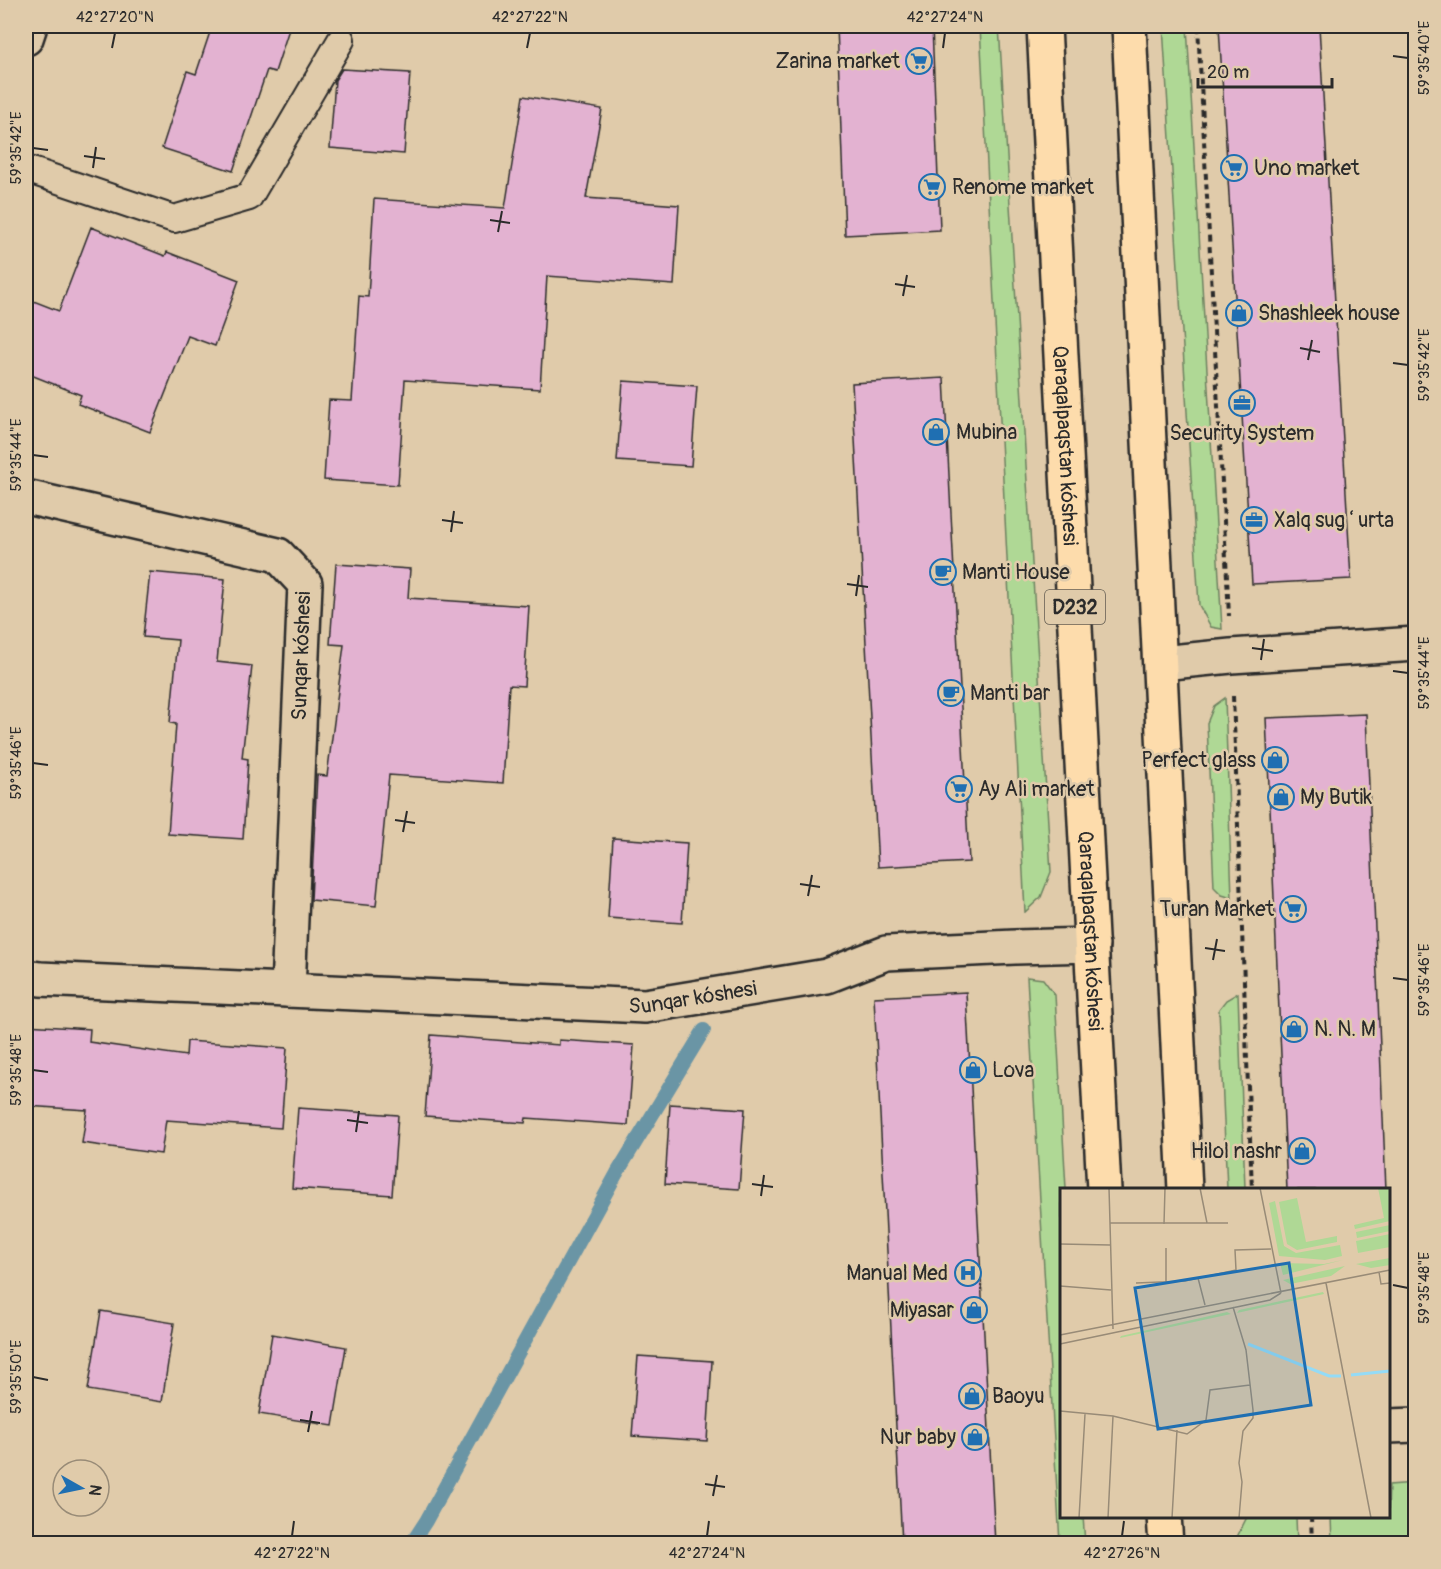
<svg xmlns="http://www.w3.org/2000/svg" width="1441" height="1569" font-family="Pangolin,sans-serif">
	<style>
		.green { fill: #afd895; stroke: #6d8260; stroke-width: 1.5 }
		.lines { fill: none; stroke-linecap: round; stroke-linejoin: round }
		.stream { stroke: #6a95a5; stroke-width: 14 }
		.building { fill: #e3b2d1; stroke: #2b2b2b; stroke-width: 1.5 }
		.service-casing { stroke: #2b2b2b; stroke-width: 30 }
		.minor-casing { stroke: #2b2b2b; stroke-width: 38 }
		.primary-casing { stroke: #2b2b2b; stroke-width: 38 }
		.path { stroke: #2b2b2b; stroke-width: 4; stroke-dasharray: 6 4.5; stroke-linecap: butt }
		.service { stroke: #e0cbaa; stroke-width: 26 }
		.minor { stroke: #e0cbaa; stroke-width: 33 }
		.primary { stroke: #fddcac; stroke-width: 33 }
		.ticks { fill: none; stroke: #2b2b2b; stroke-width: 2 }
		.labels { text-anchor: middle; stroke-width: 5; stroke-linejoin: round; paint-order: stroke }
		.shield { fill: #e0cbaa; stroke: #615b51; stroke-width: 1.5 }
		.shield-label { font-size: 20px; font-weight: bold; fill: #2b2b2b }
		.poi-label { font-size: 21px; fill: #2b2b2b; stroke: #e0cbaa; text-anchor: start }
		.street-label { font-size: 21px; fill: #2b2b2b; stroke: #e0cbaa }
		.inset-river { fill: none; stroke: #94dbf6; stroke-width: 3 }
		.inset-road { fill: none; stroke: #988b77; stroke-width: 1.5 }
		.view { fill: #1f6fb2; fill-opacity: 0.15; stroke: #1f6fb2; stroke-width: 3 }
		.inset-edge { fill: none; stroke: #2b2b2b; stroke-width: 3 }
		.neatline { fill: none; stroke: #2b2b2b; stroke-width: 2 }
		.ticks-label { font-size: 15px; text-anchor: middle; fill: #2b2b2b }
	</style>
	<rect width="100%" height="100%" fill="#e0cbaa"/>
	<filter id="ink" filterUnits="userSpaceOnUse"><feTurbulence type="fractalNoise" baseFrequency=".0167" numOctaves="2"/><feDisplacementMap in="SourceGraphic" scale="12" xChannelSelector="R" yChannelSelector="G"/><feConvolveMatrix kernelMatrix="1 2 1 2 8 2 1 2 1" color-interpolation-filters="sRGB"/></filter>
	<g filter="url(#ink)">
		<!-- green -->
		<path class="green" d="M 980,26 L 999,26 L 1051,872 L 1041,897 L 1025,912 Z
			M 1163,26 L 1187,26 L 1222,629 L 1211,627 L 1199,605 Z
			M 1225,698 L 1232,898 L 1222,895 L 1214,887 L 1207,723 L 1214,706 Z
			M 1027,977 L 1043,979 L 1055,995 L 1066,1189 L 1062,1190 L 1062,1516 L 1083,1517 L 1085,1543 L 1060,1543 Z
			M 1238,993 L 1245,1189 L 1227,1189 L 1219,1009 L 1226,1000 Z
			M 1415,1483 L 1415,1543 L 1332,1543 L 1331,1517 L 1388,1516 L 1389,1485 Z
			M 1247,1517 L 1296,1517 L 1297,1543 L 1234,1543 Z"/>
		<g class="lines">
			<!-- stream -->
			<path class="stream" d="M 411,1544 L 426,1521 L 617,1173 L 704,1030"/>
		</g>
		<!-- building -->
		<path class="building" d="M 212,26 L 290,26 L 275,72 L 267,70 L 233,171 L 162,148 L 187,71 L 196,74 Z
			M 837,26 L 932,26 L 940,230 L 845,235 Z
			M 1219,26 L 1319,26 L 1351,579 L 1252,584 Z
			M 342,69 L 410,73 L 404,154 L 330,148 L 335,80 Z
			M 523,96 L 602,109 L 586,198 L 679,205 L 674,285 L 547,276 L 540,389 L 405,380 L 398,485 L 324,480 L 329,400 L 352,401 L 359,296 L 368,297 L 374,199 L 505,208 Z
			M 91,227 L 165,256 L 167,252 L 239,280 L 215,346 L 188,336 L 150,432 L 78,404 L 81,395 L 26,373 L 26,298 L 59,311 Z
			M 944,378 L 969,862 L 878,867 L 852,383 Z
			M 623,381 L 697,386 L 691,466 L 617,461 Z
			M 336,564 L 410,569 L 408,598 L 529,606 L 524,686 L 509,685 L 503,783 L 389,775 L 376,906 L 311,900 L 317,775 L 327,776 L 344,645 L 330,644 Z
			M 150,572 L 225,579 L 217,662 L 252,666 L 242,758 L 248,759 L 243,839 L 168,834 L 176,724 L 170,723 L 178,640 L 143,637 Z
			M 1366,714 L 1386,1190 L 1287,1190 L 1266,718 Z
			M 613,838 L 687,843 L 682,923 L 608,918 Z
			M 966,992 L 995,1544 L 902,1544 L 874,997 Z
			M 26,1025 L 90,1029 L 89,1042 L 186,1056 L 187,1041 L 287,1048 L 281,1128 L 166,1120 L 161,1154 L 82,1143 L 87,1110 L 26,1106 Z
			M 431,1035 L 559,1045 L 559,1040 L 634,1045 L 628,1125 L 526,1118 L 525,1123 L 425,1116 Z
			M 670,1104 L 745,1109 L 739,1189 L 665,1184 Z
			M 298,1108 L 398,1115 L 392,1195 L 292,1188 Z
			M 101,1311 L 174,1323 L 162,1402 L 88,1390 Z
			M 272,1334 L 346,1347 L 333,1426 L 259,1414 Z
			M 638,1356 L 712,1361 L 707,1441 L 632,1436 Z"/>
		<g class="lines">
			<defs>
				<path id="service" d="M 26,169 L 174,219 L 249,197 L 341,40"/>
				<g id="minor">
					<path d="M 26,38 L 30,26"/>
					<path d="M 26,497 L 278,555 L 305,584 L 288,990"/>
					<path d="M 1161,663 L 1231,656 L 1416,644"/>
					<path id="s1" d="M 26,977 L 40,979 L 645,1006 L 827,976 L 886,953 L 1015,947 L 1092,945"/>
					<path d="M 1388,1426 L 1416,1425"/>
				</g>
				<g id="primary">
					<path id="s2" d="M 1044,26 L 1104,1190"/>
					<path d="M 1129,26 L 1185,1190"/>
					<path d="M 1164,1516 L 1166,1544"/>
				</g>
			</defs>
			<!-- service casing -->
			<use href="#service" class="service-casing"/>
			<!-- minor casing -->
			<use href="#minor" class="minor-casing"/>
			<!-- primary casing -->
			<use href="#primary" class="primary-casing"/>
			<!-- path -->
			<path class="path" d="M 1198,26 L 1229,616
				M 1233,696 L 1252,1190
				M 1311,1516 L 1312,1544"/>
			<!-- service -->
			<use href="#service" class="service"/>
			<!-- minor -->
			<use href="#minor" class="minor"/>
			<!-- primary -->
			<use href="#primary" class="primary"/>
		</g>
	</g>
	<!-- ticks -->
	<path class="ticks" d="M 112,48 L 115,33M 527,48 L 530,33M 943,48 L 945,33M 1393,56 L 1408,58M 33,148 L 48,150M 84,156 L 105,159M 93,168 L 96,147M 490,220 L 510,223M 498,232 L 502,211M 895,284 L 915,287M 903,296 L 907,275M 1300,348 L 1320,352M 1308,360 L 1312,340M 1393,363 L 1408,365M 33,455 L 48,457M 442,520 L 463,523M 451,532 L 454,511M 847,584 L 868,587M 856,596 L 859,575M 1252,648 L 1273,651M 1261,660 L 1264,639M 1393,671 L 1408,673M 33,763 L 48,765M 395,820 L 415,823M 403,832 L 407,811M 800,884 L 820,887M 808,896 L 812,875M 1205,948 L 1225,951M 1213,960 L 1217,939M 1393,978 L 1408,980M 33,1070 L 48,1072M 347,1120 L 368,1123M 356,1132 L 359,1111M 752,1184 L 773,1187M 761,1196 L 764,1175M 1393,1285 L 1408,1288M 33,1377 L 48,1380M 300,1420 L 320,1423M 308,1432 L 312,1411M 705,1484 L 725,1487M 713,1496 L 717,1475M 292,1536 L 294,1521M 707,1536 L 709,1521M 1122,1536 L 1124,1521"/>
	<!-- icons -->
	<defs>
		<symbol id="supermarket-ring" viewBox="-11 -11 22 22"><circle r="9.5" fill="#e0cbaa" stroke="#1f6fb2" stroke-width="1.5"/><path d="M-6-5.5h2.5l.6 2H6L4.5 2H-2.5L-4.4-4H-6ZM-1.5 3.2a1.3 1.3 0 1 0 .1 0ZM3 3.2a1.3 1.3 0 1 0 .1 0Z" fill="#1f6fb2"/></symbol>
		<symbol id="shop-ring" viewBox="-11 -11 22 22"><circle r="9.5" fill="#e0cbaa" stroke="#1f6fb2" stroke-width="1.5"/><path d="M-5-2.5h2.3a2.7 3.5 0 0 1 5.4 0H5L5.5 6h-11ZM-1.5-2.5h3a1.5 2.3 0 0 0-3 0Z" fill="#1f6fb2"/></symbol>
		<symbol id="office-ring" viewBox="-11 -11 22 22"><circle r="9.5" fill="#e0cbaa" stroke="#1f6fb2" stroke-width="1.5"/><path d="M-6-3h4V-5.5h4V-3h4V5H-6ZM-1-4.5V-3h2v-1.5ZM-6 0V1H6V0Z" fill="#1f6fb2"/></symbol>
		<symbol id="cafe-ring" viewBox="-11 -11 22 22"><circle r="9.5" fill="#e0cbaa" stroke="#1f6fb2" stroke-width="1.5"/><path d="M-5.5-4.5H6V0H3Q3 3.5 0 3.5H-2.5Q-5.5 3.5-5.5 0ZM3-3.2v2h1.7v-2ZM-6 4.5H4V6H-6Z" fill="#1f6fb2"/></symbol>
		<symbol id="hospital-ring" viewBox="-11 -11 22 22"><circle r="9.5" fill="#e0cbaa" stroke="#1f6fb2" stroke-width="1.5"/><path d="M-5-5h3v3.5h4V-5h3V5h-3V1.5h-4V5h-3Z" fill="#1f6fb2"/></symbol>
	</defs>
	<g fill-rule="evenodd">
		<use href="#supermarket-ring" x="904" y="46" width="30" height="30"/>
		<use href="#supermarket-ring" x="1219" y="153" width="30" height="30"/>
		<use href="#supermarket-ring" x="917" y="172" width="30" height="30"/>
		<use href="#shop-ring" x="1224" y="298" width="30" height="30"/>
		<use href="#office-ring" x="1227" y="388" width="30" height="30"/>
		<use href="#shop-ring" x="921" y="417" width="30" height="30"/>
		<use href="#office-ring" x="1239" y="505" width="30" height="30"/>
		<use href="#cafe-ring" x="928" y="557" width="30" height="30"/>
		<use href="#cafe-ring" x="936" y="678" width="30" height="30"/>
		<use href="#shop-ring" x="1260" y="745" width="30" height="30"/>
		<use href="#supermarket-ring" x="944" y="774" width="30" height="30"/>
		<use href="#shop-ring" x="1266" y="782" width="30" height="30"/>
		<use href="#supermarket-ring" x="1278" y="894" width="30" height="30"/>
		<use href="#shop-ring" x="1279" y="1014" width="30" height="30"/>
		<use href="#shop-ring" x="958" y="1055" width="30" height="30"/>
		<use href="#shop-ring" x="1287" y="1136" width="30" height="30"/>
		<use href="#hospital-ring" x="953" y="1258" width="30" height="30"/>
		<use href="#shop-ring" x="959" y="1295" width="30" height="30"/>
		<use href="#shop-ring" x="957" y="1381" width="30" height="30"/>
		<use href="#shop-ring" x="960" y="1422" width="30" height="30"/>
	</g>
	<g class="labels">
		<!-- shield labels -->
		<rect class="shield" x="1045" y="590" width="60" height="34" rx="4.5"/>
		<g class="shield-label">
			<text x="1075" y="614">D232</text>
		</g>
		<!-- poi labels -->
		<g class="poi-label">
			<text x="900" y="68" text-anchor="end">Zarina market</text>
			<text x="1254" y="175">Uno market</text>
			<text x="952" y="194">Renome market</text>
			<text x="1258" y="320">Shashleek house</text>
			<text x="956" y="439">Mubina</text>
			<text x="1242" y="440" text-anchor="middle">Security System</text>
			<text x="1274" y="527">Xalq sugʻurta</text>
			<text x="962" y="579">Manti House</text>
			<text x="970" y="700">Manti bar</text>
			<text x="1256" y="767" text-anchor="end">Perfect glass</text>
			<text x="978" y="796">Ay Ali market</text>
			<text x="1300" y="804">My Butik</text>
			<text x="1274" y="916" text-anchor="end">Turan Market</text>
			<text x="1314" y="1036">N. N. M</text>
			<text x="992" y="1077">Lova</text>
			<text x="1282" y="1158" text-anchor="end">Hilol nashr</text>
			<text x="948" y="1280" text-anchor="end">Manual Med</text>
			<text x="954" y="1317" text-anchor="end">Miyasar</text>
			<text x="992" y="1403">Baoyu</text>
			<text x="956" y="1444" text-anchor="end">Nur baby</text>
		</g>
		<!-- street labels -->
		<g class="street-label">
			<text dy="7" stroke="none"><textPath href="#s2" startOffset="420">Qaraqalpaqstan kóshesi</textPath></text>
			<text transform="translate(301 656) rotate(-88)" y="7">Sunqar kóshesi</text>
			<text dy="7" stroke="none"><textPath href="#s2" startOffset="906">Qaraqalpaqstan kóshesi</textPath></text>
			<text dy="7" stroke="none"><textPath href="#s1" startOffset="668">Sunqar kóshesi</textPath></text>
		</g>
	</g>
	<!-- overview -->
	<g transform="translate(1060 1188)">
		<rect width="330" height="330" fill="#e0cbaa"/>
		<path d="M 318,0 L 330,0 L 330,33 L 295,41 L 294,37 L 324,30 ZM 237,10 L 246,54 L 277,48 L 277,54 L 237,62 L 227,56 L 219,14 ZM 215,13 L 224,58 L 236,65 L 280,57 L 282,68 L 265,72 L 219,68 L 209,15 ZM 330,37 L 330,43 L 297,50 L 296,44 ZM 330,46 L 330,59 L 298,65 L 296,53 ZM 330,70 L 330,77 L 311,80 L 296,76 ZM 283,72 L 223,87 L 220,75 L 264,76 ZM 285,78 L 271,88 L 230,96 L 223,92 ZM 263,104 L 264,106 L 177,125 L 179,122 ZM 167,124 L 171,126 L 60,150 L 61,148 Z" fill="#afd895"/>
		<path class="inset-river" d="M 188,156 L 269,188 L 281,188M 291,187 L 330,183"/>
		<path class="inset-road" d="M 49,0 L 53,141M 140,0 L 147,35M 200,0 L 221,105M 50,35 L 168,35M 104,36 L 105,0M 0,56 L 50,57M 319,84 L 321,96 L 330,95M 138,90 L 145,117M 76,95 L 125,93 L 176,82 L 175,62 L 211,61M 106,95 L 106,60M 266,95 L 311,330M 0,98 L 51,102M 173,119 L 186,162 L 193,222 L 193,230 L 183,243 L 179,275 L 182,294 L 179,330M 0,147 L 330,82M 0,156 L 210,112 L 221,105M 0,223 L 53,228 L 127,246 L 146,232 L 150,202 L 190,197M 19,330 L 25,226M 48,330 L 53,228M 112,330 L 117,242"/>
		<path class="view" d="M 229,75 L 251,217 L 98,241 L 75,100 Z"/>
		<rect width="330" height="330" class="inset-edge"/>
	</g>
	<!-- margin -->
	<rect width="1441" height="1569" fill="none" stroke="#e0cbaa" stroke-width="66"/>
	<!-- north arrow -->
	<g transform="translate(81 1488) rotate(99)"><circle r="28" fill="#e0cbaa" stroke="#988b77" stroke-width="1.5"/>
	<path d="M0-4.5L10 22L0 15L-10 22Z" fill="#1f6fb2"/>
	<text y="-9" font-size="16" font-weight="bold" text-anchor="middle" fill="#2b2b2b">N</text>
	</g>
	<!-- scale -->
	<path d="M1198 78v9h134v-9" fill="none" stroke="#2b2b2b" stroke-width="3"/>
	<text x="1207" y="78" font-size="18" fill="#2b2b2b" stroke="#e0cbaa" stroke-width="4.5" paint-order="stroke">20 m</text>
	<rect x="33" y="33" width="1375" height="1503" class="neatline"/>
	<g class="ticks-label">
		<text x="115" y="22">42°27'20"N</text>
		<text x="530" y="22">42°27'22"N</text>
		<text x="945" y="22">42°27'24"N</text>
		<text transform="translate(1424 58) rotate(-90)" y="5">59°35'40"E</text>
		<text transform="translate(16 148) rotate(-90)" y="5">59°35'42"E</text>
		<text transform="translate(1424 365) rotate(-90)" y="5">59°35'42"E</text>
		<text transform="translate(16 455) rotate(-90)" y="5">59°35'44"E</text>
		<text transform="translate(1424 673) rotate(-90)" y="5">59°35'44"E</text>
		<text transform="translate(16 763) rotate(-90)" y="5">59°35'46"E</text>
		<text transform="translate(1424 980) rotate(-90)" y="5">59°35'46"E</text>
		<text transform="translate(16 1070) rotate(-90)" y="5">59°35'48"E</text>
		<text transform="translate(1424 1288) rotate(-90)" y="5">59°35'48"E</text>
		<text transform="translate(16 1377) rotate(-90)" y="5">59°35'50"E</text>
		<text x="292" y="1558">42°27'22"N</text>
		<text x="707" y="1558">42°27'24"N</text>
		<text x="1122" y="1558">42°27'26"N</text>
	</g>
</svg>
